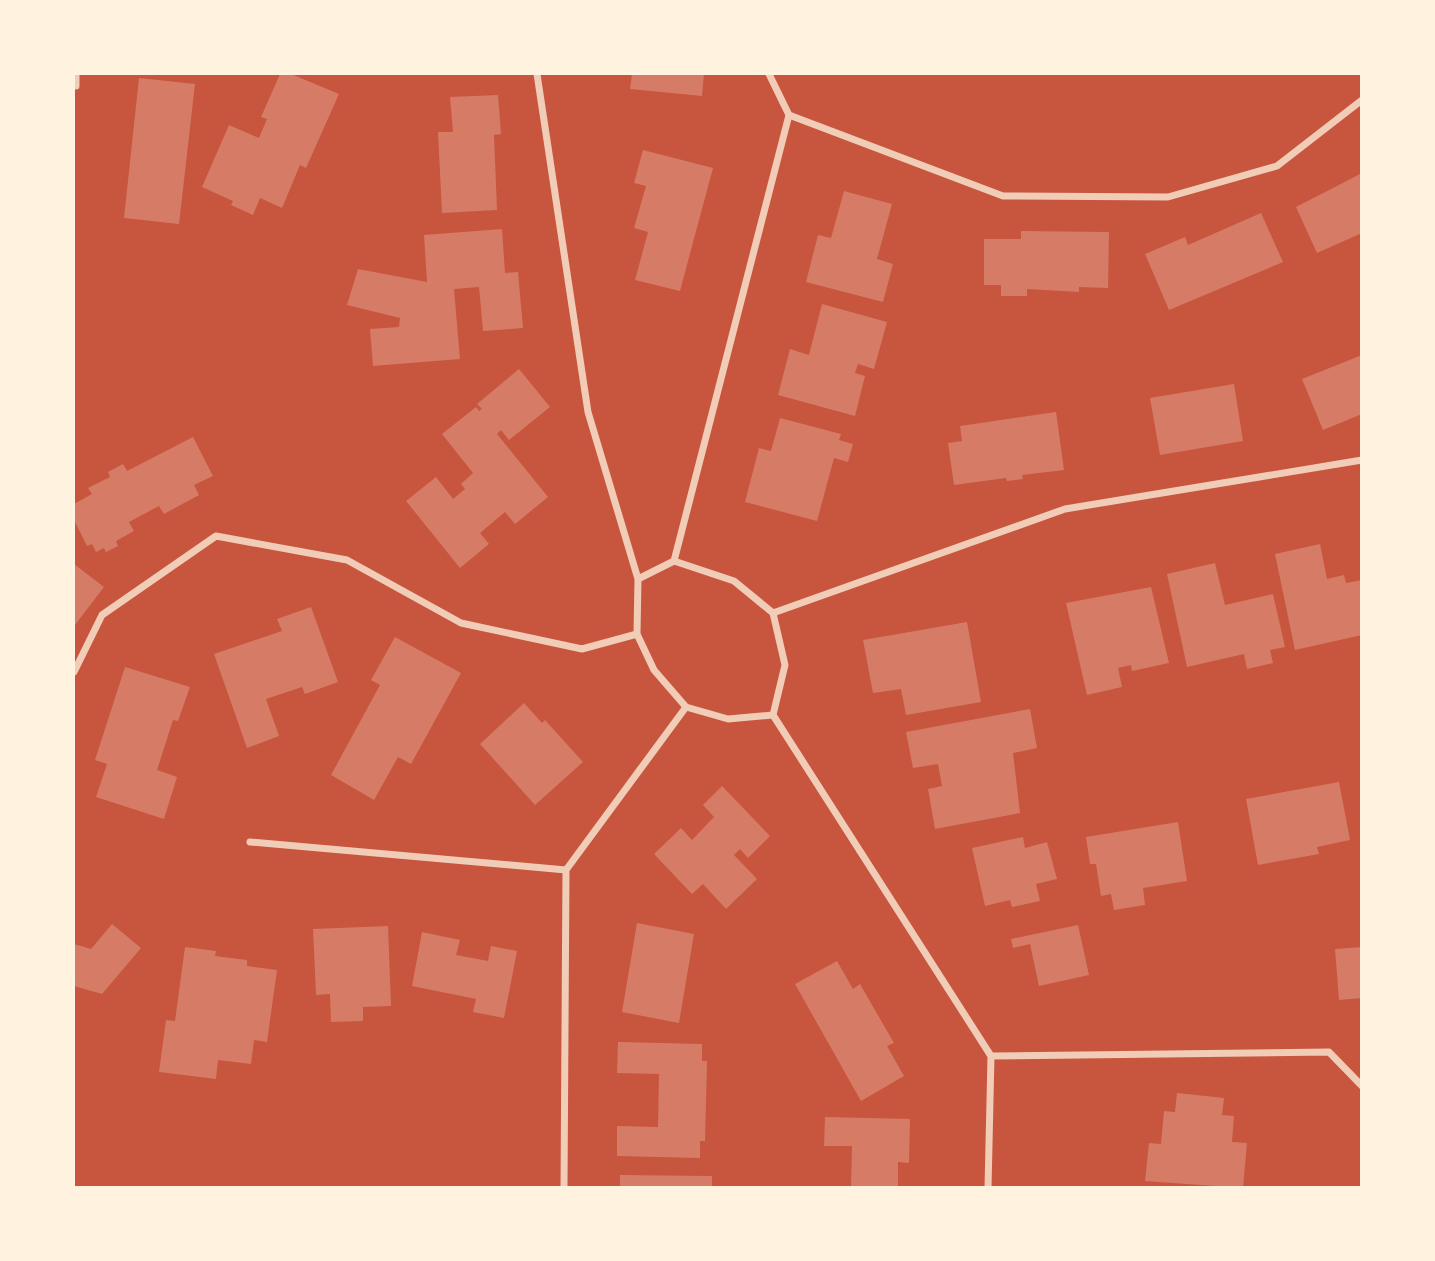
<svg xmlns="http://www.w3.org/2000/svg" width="1435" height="1261" font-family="'Exo 2',sans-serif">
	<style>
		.building { fill: #d67c66 }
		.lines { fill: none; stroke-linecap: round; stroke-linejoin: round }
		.minor { stroke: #f1ccb7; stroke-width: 7 }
	</style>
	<rect width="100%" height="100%" fill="#c8553d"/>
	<!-- building -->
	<path class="building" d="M 280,74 L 291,74 L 339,94 L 306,168 L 300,165 L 282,208 L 260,198 L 253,215 L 231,205 L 233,201 L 202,187 L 229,125 L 259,138 L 267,119 L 261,117 Z
		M 632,74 L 704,74 L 702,96 L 630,89 Z
		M 139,78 L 195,84 L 179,224 L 124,218 Z
		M 498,95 L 501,134 L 494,135 L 497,210 L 442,213 L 438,132 L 453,132 L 450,97 Z
		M 643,150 L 713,168 L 680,291 L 635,280 L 648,232 L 634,228 L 646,186 L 634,183 Z
		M 1362,173 L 1362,233 L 1317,253 L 1296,207 Z
		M 844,191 L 892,204 L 877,259 L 893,264 L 883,302 L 806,282 L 818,235 L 831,238 Z
		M 1261,213 L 1283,262 L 1169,310 L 1145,254 L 1185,237 L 1188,245 Z
		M 502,229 L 505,273 L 518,272 L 523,328 L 483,331 L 479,287 L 454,289 L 460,359 L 373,366 L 370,329 L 399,327 L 400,318 L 347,305 L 358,269 L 427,282 L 424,235 Z
		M 1021,231 L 1109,232 L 1108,288 L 1079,287 L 1079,292 L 1027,289 L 1027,296 L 1001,296 L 1001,285 L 984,285 L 984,239 L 1021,239 Z
		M 822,304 L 887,322 L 874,369 L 858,364 L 855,373 L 865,376 L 855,416 L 778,395 L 790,349 L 809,355 Z
		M 1362,355 L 1362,414 L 1323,430 L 1302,379 Z
		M 519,369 L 550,407 L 509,440 L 501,430 L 497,434 L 548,497 L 515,524 L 505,512 L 480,533 L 489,544 L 460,568 L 406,501 L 436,477 L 453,499 L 465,489 L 461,484 L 473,473 L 442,434 L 476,407 L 479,411 L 482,409 L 477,404 Z
		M 1234,384 L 1243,441 L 1160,455 L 1150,398 Z
		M 1056,412 L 1064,470 L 1022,475 L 1023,479 L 1007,481 L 1006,478 L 954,485 L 948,443 L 962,441 L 960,426 Z
		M 780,418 L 841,434 L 839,440 L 853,444 L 848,462 L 834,458 L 817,521 L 745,502 L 759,448 L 771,451 Z
		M 193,437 L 213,476 L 194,485 L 199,495 L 164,514 L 159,506 L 129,522 L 134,531 L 116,541 L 118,546 L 106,552 L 104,548 L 96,552 L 92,544 L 87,546 L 74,520 L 74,504 L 92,494 L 88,488 L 110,477 L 108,472 L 123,464 L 127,471 Z
		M 1320,544 L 1327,579 L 1344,575 L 1346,583 L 1362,580 L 1362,635 L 1295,650 L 1275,554 Z
		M 1215,563 L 1225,605 L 1273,594 L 1285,647 L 1270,650 L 1273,663 L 1247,669 L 1244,654 L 1187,667 L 1167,574 Z
		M 74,564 L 104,587 L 75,625 L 74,624 Z
		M 1151,587 L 1169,663 L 1132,671 L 1131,665 L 1118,668 L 1122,687 L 1087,695 L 1066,603 Z
		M 311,607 L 338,682 L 305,694 L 302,687 L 266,699 L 279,736 L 247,748 L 214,654 L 282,631 L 277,619 Z
		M 967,622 L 981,702 L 906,715 L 901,689 L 873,693 L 863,640 Z
		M 395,637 L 461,673 L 411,764 L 398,757 L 374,800 L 331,775 L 380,685 L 371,680 Z
		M 125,667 L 190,687 L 178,721 L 173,720 L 157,770 L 177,777 L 164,819 L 96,797 L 107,764 L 95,760 Z
		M 524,703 L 542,723 L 545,720 L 583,762 L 535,805 L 480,744 Z
		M 1030,709 L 1037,748 L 1013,753 L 1020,813 L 935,829 L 928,789 L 942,786 L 938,764 L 913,768 L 906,732 Z
		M 1339,782 L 1350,840 L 1317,847 L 1319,854 L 1258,865 L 1246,799 Z
		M 722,786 L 770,836 L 748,858 L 740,849 L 734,855 L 757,879 L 726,909 L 703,884 L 692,894 L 654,854 L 681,828 L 692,840 L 714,817 L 703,805 Z
		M 1178,822 L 1187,881 L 1143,888 L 1145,905 L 1114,910 L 1111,894 L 1101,896 L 1096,864 L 1090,864 L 1086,837 Z
		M 1023,837 L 1025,848 L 1047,842 L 1057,879 L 1036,884 L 1040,901 L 1012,907 L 1010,900 L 985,906 L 972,848 Z
		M 637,923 L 694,934 L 679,1023 L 622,1012 Z
		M 112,924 L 141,948 L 102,994 L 74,986 L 74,944 L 91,949 Z
		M 1078,925 L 1089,975 L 1039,986 L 1030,944 L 1013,948 L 1011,939 Z
		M 388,926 L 391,1006 L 363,1007 L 363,1021 L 331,1022 L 330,994 L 316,995 L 313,929 Z
		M 422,932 L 460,940 L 456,955 L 488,961 L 491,946 L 517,951 L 504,1018 L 473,1012 L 476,999 L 412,986 Z
		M 185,947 L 216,951 L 215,956 L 247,960 L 247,966 L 277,970 L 267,1042 L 254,1040 L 251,1064 L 218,1060 L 216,1079 L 159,1072 L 166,1020 L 175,1021 Z
		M 1362,947 L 1362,998 L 1339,1000 L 1335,949 Z
		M 837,961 L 853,989 L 860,984 L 894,1043 L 887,1046 L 904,1076 L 861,1101 L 795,984 Z
		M 618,1042 L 702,1044 L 702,1061 L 707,1061 L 705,1141 L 700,1141 L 700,1158 L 617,1156 L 617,1126 L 658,1127 L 659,1074 L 617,1073 Z
		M 1177,1093 L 1224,1098 L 1222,1115 L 1234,1116 L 1232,1142 L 1247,1143 L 1243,1188 L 1145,1181 L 1149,1143 L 1161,1144 L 1164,1111 L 1175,1112 Z
		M 825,1117 L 910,1119 L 909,1163 L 898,1162 L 898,1188 L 851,1188 L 852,1146 L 824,1146 Z
		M 620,1175 L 712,1176 L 712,1188 L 620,1188 Z"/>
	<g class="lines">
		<!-- minor -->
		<path class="minor" d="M 537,74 L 588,412 L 638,579
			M 76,86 L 76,74
			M 789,115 L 1003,196 L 1168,197 L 1277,166 L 1362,100
			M 674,561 L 789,115 L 769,74
			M 674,561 L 734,581 L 773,613 L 785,665 L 773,715 L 728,719 L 686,707 L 654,670 L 637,634 L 638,579 Z
			M 773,613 L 1065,509 L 1362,460
			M 74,672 L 102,615 L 216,536 L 347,560 L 461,623 L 582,649 L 637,634
			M 773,715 L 991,1056 L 988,1188
			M 250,842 L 566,870
			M 991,1056 L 1329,1052 L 1362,1086
			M 564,1188 L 566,870 L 686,707"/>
	</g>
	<!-- border -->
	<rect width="1435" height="1261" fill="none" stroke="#fff3e0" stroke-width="150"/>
</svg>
